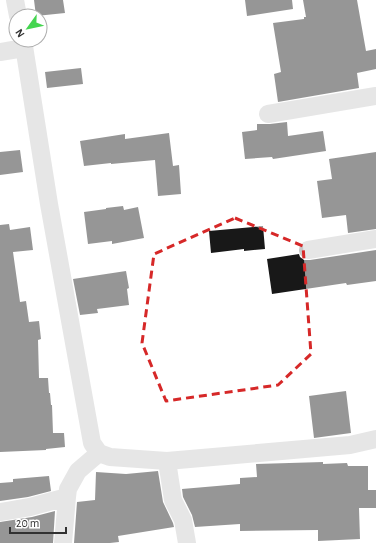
<svg xmlns="http://www.w3.org/2000/svg" width="376" height="543" font-family="'Alegreya Sans',sans-serif">
	<style>
		.building { fill: #181818 }
		.lines { fill: none; stroke-linecap: round; stroke-linejoin: round }
		.street { stroke: #c8c8c8; stroke-width: 18 }
		.marked { fill: none; stroke: #d62828; stroke-width: 3; stroke-dasharray: 8 5; stroke-linejoin: round }
	</style>
	<rect width="100%" height="100%" fill="#fff"/>
	<!-- building -->
	<path class="building" d="M 34,0 L 63,0 L 65,13 L 36,16 Z
		M 245,0 L 292,0 L 293,9 L 247,16 Z
		M 303,0 L 357,0 L 366,51 L 376,49 L 376,69 L 357,73 L 359,88 L 278,102 L 274,74 L 281,72 L 273,23 L 304,19 L 304,17 L 306,17 Z
		M 81,68 L 83,84 L 47,88 L 45,72 Z
		M 287,122 L 288,136 L 323,131 L 326,151 L 273,159 L 272,157 L 245,159 L 242,132 L 257,130 L 257,124 L 270,124 Z
		M 169,133 L 173,166 L 179,165 L 181,194 L 158,196 L 155,160 L 111,164 L 111,163 L 84,166 L 80,141 L 125,134 L 125,139 Z
		M 20,150 L 23,172 L 0,175 L 0,152 Z
		M 376,152 L 376,229 L 348,233 L 346,215 L 322,218 L 317,181 L 332,179 L 329,159 Z
		M 123,206 L 124,210 L 138,207 L 144,238 L 112,244 L 112,241 L 88,244 L 84,212 L 106,209 L 106,208 Z
		M 9,224 L 10,230 L 30,227 L 33,250 L 13,252 L 20,302 L 26,301 L 29,322 L 39,321 L 41,339 L 38,340 L 39,378 L 48,378 L 49,393 L 50,393 L 51,405 L 52,405 L 53,433 L 64,433 L 65,447 L 46,449 L 46,450 L 0,452 L 0,225 Z
		M 263,226 L 265,249 L 244,251 L 244,249 L 211,253 L 209,231 Z
		M 376,250 L 376,281 L 347,285 L 346,283 L 272,294 L 267,259 L 299,254 L 300,257 L 304,260 L 310,260 Z
		M 126,271 L 129,288 L 127,289 L 129,305 L 97,309 L 98,313 L 80,315 L 73,279 Z
		M 346,391 L 351,433 L 314,438 L 309,396 Z
		M 323,462 L 323,464 L 347,463 L 348,466 L 368,466 L 368,490 L 376,490 L 376,508 L 359,508 L 360,539 L 318,541 L 318,530 L 240,531 L 240,524 L 195,527 L 192,515 L 183,497 L 182,489 L 240,484 L 240,478 L 257,477 L 256,464 Z
		M 158,471 L 163,502 L 173,523 L 174,527 L 118,536 L 119,542 L 110,543 L 74,543 L 77,502 L 95,500 L 96,472 L 126,474 Z
		M 49,476 L 51,491 L 28,497 L 0,501 L 0,483 L 13,482 L 13,479 Z
		M 55,511 L 53,543 L 0,543 L 0,522 L 32,517 Z"/>
	<g class="lines">
		<!-- street -->
		<path class="street" d="M 15,0 L 18,16
			M 23,40 L 49,204 L 92,443 L 99,453 L 110,457 L 167,461 L 350,445 L 376,439
			M 0,52 L 24,48
			M 268,114 L 376,96
			M 308,250 L 376,239
			M 167,461 L 173,500 L 183,520 L 187,543
			M 0,512 L 30,507 L 67,497 L 68,489 L 78,471 L 99,453
			M 63,543 L 67,497"/>
	</g>
	<!-- marked area -->
	<path d="M0 0H376V543H0ZM 235,218 L 303,246 L 311,354 L 278,385 L 166,401 L 142,343 L 154,254 Z" fill="#fff" fill-opacity=".55" fill-rule="evenodd"/>
	<path class="marked" d="M 235,218 L 303,246 L 311,354 L 278,385 L 166,401 L 142,343 L 154,254 Z"/>
	<!-- north arrow -->
	<g transform="translate(28 28) rotate(237)"><circle r="19" fill="#ffffff" stroke="#adadad"/>
	<path d="M0-3L7 15L0 10L-7 15Z" fill="#45d550"/>
	<text y="-6" font-size="11" font-weight="bold" text-anchor="middle" fill="#313131">N</text>
	</g>
	<!-- scale -->
	<path d="M10 527v6h56v-6" fill="none" stroke="#313131" stroke-width="2"/>
	<text x="16" y="527" font-size="12" fill="#313131" stroke="#ffffff" stroke-width="3" paint-order="stroke">20 m</text>
</svg>
